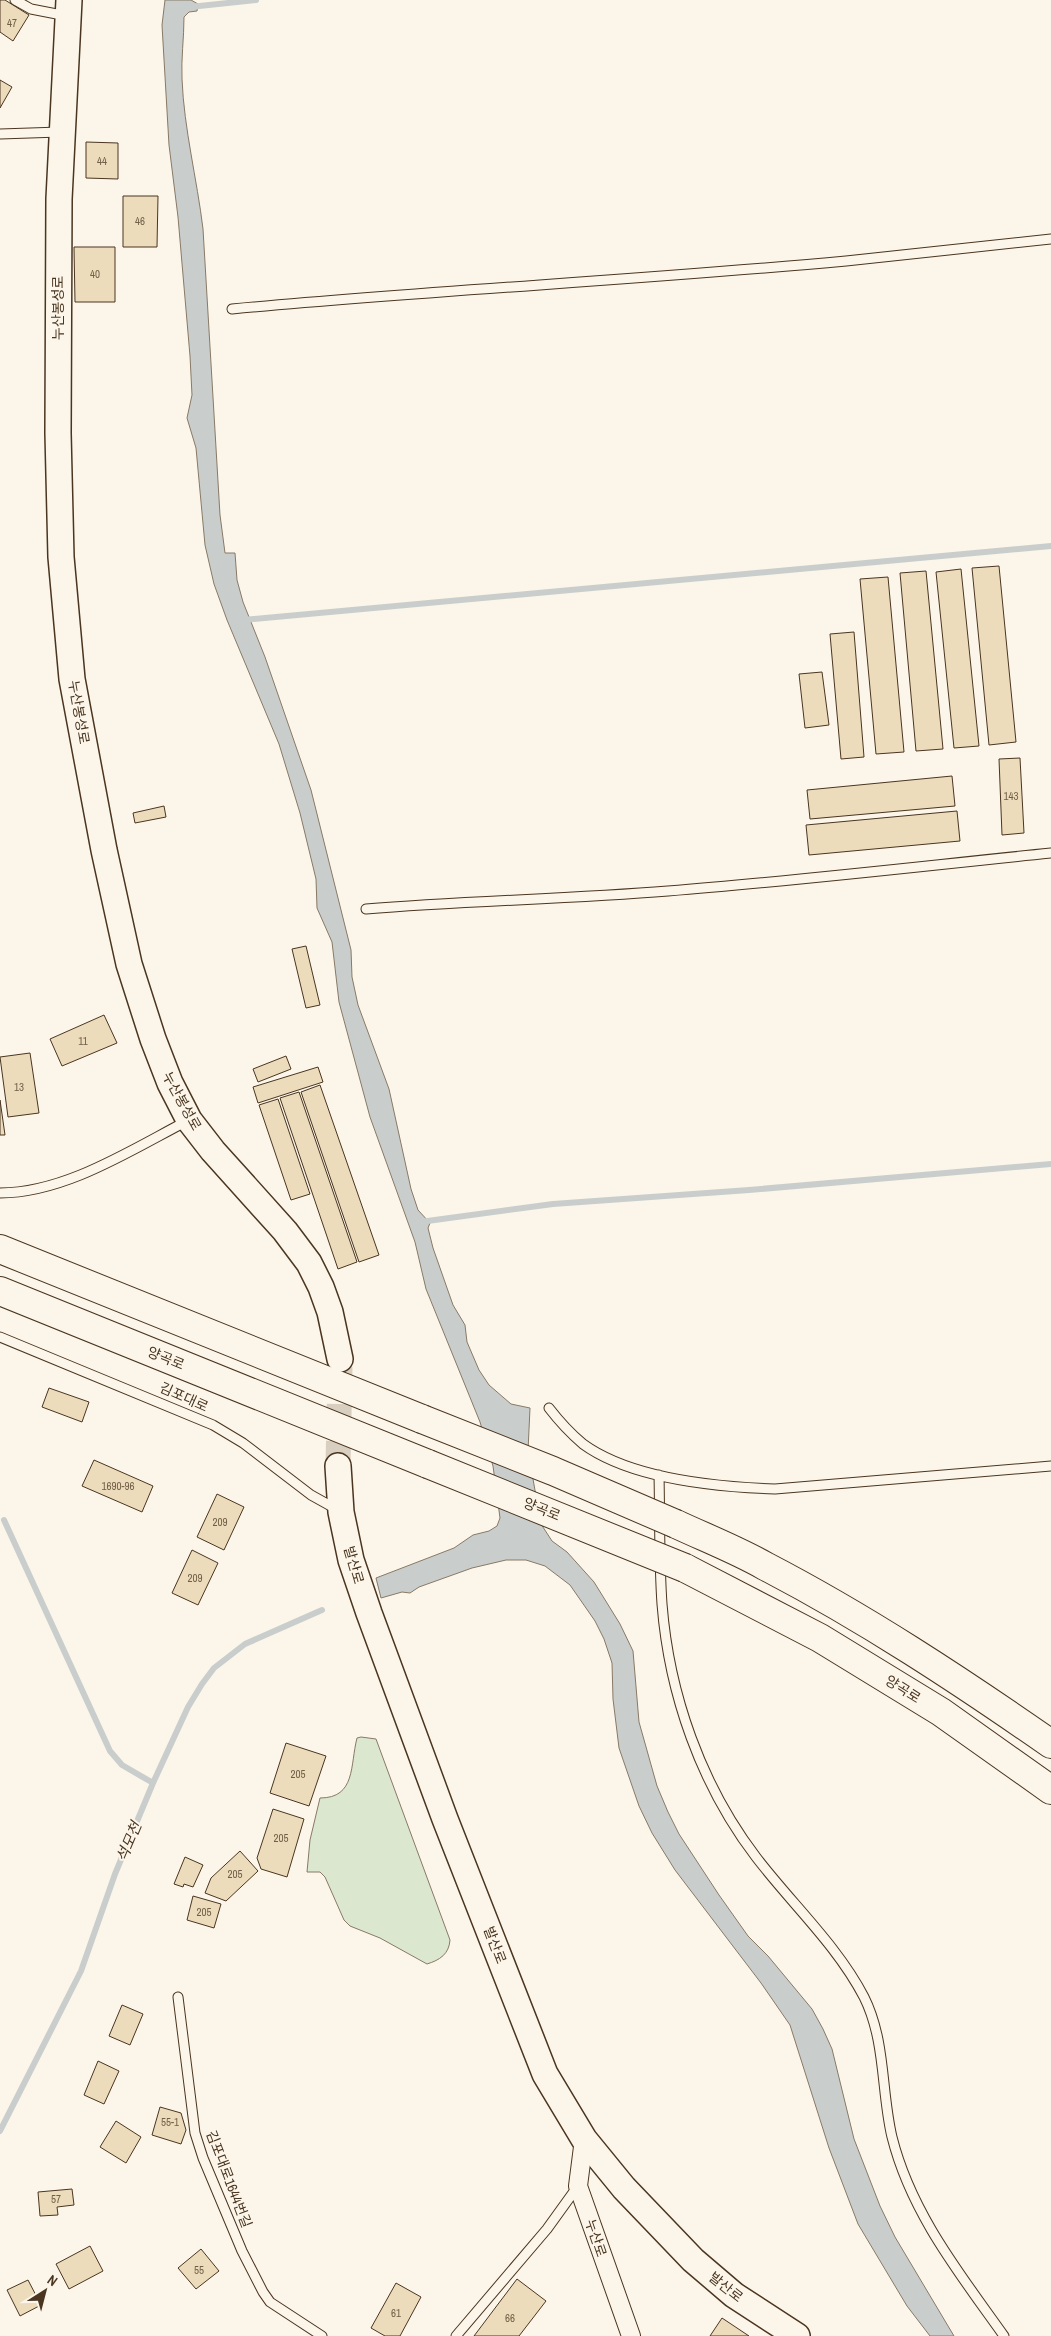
<svg xmlns="http://www.w3.org/2000/svg" width="1051" height="2336" font-family="'Archivo Narrow','Noto Sans KR',sans-serif">
	<style>
		.green { fill: #dce7d0; stroke: #887966 }
		.water { fill: #c9cecd; stroke: #887966 }
		.lines { fill: none; stroke-linecap: round; stroke-linejoin: round }
		.stream { stroke: #c9cecd; stroke-width: 6 }
		.building { fill: #ecdcbc; stroke: #4a3520 }
		.secondary-tunnel { stroke: #d8cfc1; stroke-width: 25; stroke-dasharray: 25 12; stroke-linecap: butt }
		.lane-casing { stroke: #4a3520; stroke-width: 11 }
		.street-casing { stroke: #4a3520; stroke-width: 20 }
		.secondary-casing { stroke: #4a3520; stroke-width: 28 }
		.highway-casing { stroke: #4a3520; stroke-width: 30 }
		.lane { stroke: #fbf6e9; stroke-width: 9 }
		.street { stroke: #fbf6e9; stroke-width: 18 }
		.secondary { stroke: #fbf6e9; stroke-width: 25 }
		.highway { stroke: #fbf6e9; stroke-width: 28 }
		.highway-bridge-casing { stroke: #4a3520; stroke-width: 30; stroke-linecap: butt }
		.highway-bridge { stroke: #fbf6e9; stroke-width: 28 }
		.labels { text-anchor: middle; stroke-width: 4; stroke-linejoin: round; paint-order: stroke }
		.number-label { font-size: 11px; fill: #725f47 }
		.street-label { font-size: 14px; fill: #4a3520; stroke: #fbf6e9 }
		.water-label { font-size: 15px; font-style: italic; fill: #4a3520; stroke: #fbf6e9 }
	</style>
	<rect width="100%" height="100%" fill="#fbf6e9"/>
	<!-- green -->
	<path class="green" d="M 361,1737 L 376,1739 L 450,1940 C 449,1954 440,1960 427,1964 L 380,1938 L 350,1926 L 344,1920 L 325,1877 L 320,1872 L 307,1872 L 310,1840 L 320,1798 C 356,1798 350,1765 357,1738 Z"/>
	<!-- water -->
	<path class="water" d="M 165,0 L 191,0 L 198,4 L 197,11 L 189,12 L 184,17 C 184,38 181,59 182,79 C 184,129 197,179 203,229 L 220,515 L 225,553 L 235,553 L 237,580 L 243,602 L 265,657 L 311,790 L 351,950 L 352,977 L 358,1005 L 389,1089 L 411,1189 L 418,1210 L 430,1223 L 428,1228 L 433,1248 L 453,1305 L 465,1325 L 467,1342 L 479,1370 L 489,1385 L 511,1404 L 530,1408 L 528,1451 L 541,1524 L 552,1541 L 567,1552 L 594,1582 L 620,1624 L 633,1651 L 639,1722 L 657,1786 L 668,1812 L 679,1834 L 719,1895 L 748,1936 L 768,1956 L 812,2009 L 823,2029 L 832,2049 L 854,2139 L 880,2206 L 895,2237 L 954,2336 L 930,2336 L 907,2306 L 858,2224 L 829,2148 L 790,2025 L 761,1983 L 675,1870 L 652,1833 L 639,1806 L 619,1748 L 613,1699 L 612,1663 L 604,1639 L 595,1621 L 570,1585 L 545,1566 L 526,1560 L 506,1560 L 472,1568 L 419,1587 L 410,1593 L 402,1592 L 381,1598 L 376,1578 L 454,1548 L 473,1535 L 489,1531 L 497,1526 L 500,1518 L 493,1466 L 480,1422 L 426,1289 L 415,1242 L 370,1117 L 339,1002 L 332,942 L 317,908 L 316,879 L 300,813 L 279,744 L 227,620 L 214,584 L 205,545 L 196,448 L 187,418 L 192,395 L 190,356 L 178,217 L 169,145 L 162,25 Z"/>
	<g class="lines">
		<!-- stream -->
		<path class="stream" d="M 190,7 L 256,0
			M 243,620 L 1051,546
			M 420,1222 L 553,1204 L 749,1190 L 1051,1164
			M 4,1520 L 110,1751 L 122,1765 L 153,1783
			M 0,2131 L 81,1971 L 115,1874 L 153,1783 L 188,1707 L 202,1684 L 214,1668 L 245,1644 L 322,1610"/>
	</g>
	<!-- building -->
	<path class="building" d="M 0,0 L 5,0 L 29,15 L 13,41 L 0,32 Z
		M 0,80 L 12,87 L 0,108 Z
		M 86,142 L 118,143 L 118,179 L 86,178 Z
		M 123,196 L 158,196 L 157,247 L 123,247 Z
		M 74,247 L 115,247 L 115,302 L 75,302 Z
		M 999,566 L 1016,742 L 989,745 L 972,568 Z
		M 961,569 L 979,746 L 954,748 L 936,572 Z
		M 926,571 L 943,749 L 916,751 L 900,573 Z
		M 888,577 L 904,752 L 876,754 L 860,579 Z
		M 854,632 L 864,757 L 841,759 L 830,634 Z
		M 822,672 L 829,725 L 805,728 L 799,674 Z
		M 1020,758 L 1024,833 L 1002,835 L 999,759 Z
		M 952,776 L 955,806 L 810,819 L 807,790 Z
		M 164,806 L 166,817 L 135,823 L 133,813 Z
		M 957,811 L 960,841 L 809,855 L 806,825 Z
		M 306,946 L 320,1005 L 306,1008 L 292,949 Z
		M 104,1015 L 117,1043 L 62,1066 L 50,1039 Z
		M 30,1053 L 39,1113 L 8,1117 L 0,1057 Z
		M 286,1056 L 291,1069 L 258,1082 L 253,1069 Z
		M 318,1067 L 323,1082 L 258,1103 L 253,1087 Z
		M 320,1085 L 379,1255 L 359,1262 L 301,1092 Z
		M 299,1092 L 357,1262 L 338,1269 L 280,1098 Z
		M 278,1099 L 310,1194 L 291,1200 L 259,1105 Z
		M 0,1100 L 5,1135 L 0,1135 Z
		M 49,1388 L 89,1402 L 82,1422 L 42,1407 Z
		M 94,1460 L 153,1486 L 142,1512 L 82,1486 Z
		M 217,1494 L 244,1507 L 224,1550 L 197,1537 Z
		M 192,1550 L 218,1563 L 198,1605 L 172,1593 Z
		M 286,1743 L 326,1756 L 309,1806 L 270,1793 Z
		M 273,1809 L 304,1819 L 287,1877 L 261,1869 L 257,1858 Z
		M 240,1851 L 258,1871 L 226,1901 L 205,1893 L 211,1878 Z
		M 185,1857 L 203,1865 L 193,1887 L 184,1884 L 183,1887 L 174,1884 Z
		M 193,1896 L 221,1904 L 214,1928 L 187,1920 Z
		M 122,2005 L 143,2014 L 130,2045 L 109,2036 Z
		M 98,2061 L 119,2071 L 104,2104 L 84,2095 Z
		M 160,2107 L 181,2113 L 186,2130 L 181,2144 L 152,2135 Z
		M 116,2121 L 141,2137 L 126,2163 L 100,2147 Z
		M 72,2189 L 74,2205 L 57,2207 L 58,2215 L 40,2216 L 38,2192 Z
		M 90,2246 L 103,2271 L 69,2289 L 56,2264 Z
		M 201,2249 L 219,2271 L 196,2289 L 178,2268 Z
		M 517,2279 L 546,2301 L 519,2336 L 474,2336 Z
		M 28,2280 L 41,2305 L 20,2316 L 7,2290 Z
		M 396,2283 L 421,2297 L 400,2336 L 385,2336 L 371,2328 Z
		M 722,2318 L 749,2336 L 710,2336 Z"/>
	<g class="lines">
		<!-- secondary-tunnel -->
		<path class="secondary-tunnel" d="M 338,1466 L 340,1367"/>
		<defs>
			<path id="lane" d="M 15,0 L 31,9 L 67,16
				M 0,134 L 60,132
				M 232,309 C 436,290 641,280 846,261 C 914,254 983,246 1051,239
				M 366,909 C 466,901 567,899 668,891 C 796,881 923,866 1051,853
				M 0,1193 C 65,1193 131,1150 187,1121
				M 0,1337 L 213,1425 L 243,1443 L 311,1495 L 338,1510
				M 549,1408 C 559,1421 570,1433 583,1444 C 631,1479 717,1487 775,1489 L 1051,1466
				M 659,1475 C 660,1518 659,1561 662,1604 C 669,1694 701,1785 756,1857 C 791,1903 837,1945 864,1997 C 886,2041 881,2091 892,2137 C 911,2213 960,2274 1004,2336
				M 178,1997 L 195,2133 L 203,2158 L 242,2251 L 263,2292 L 270,2302 L 322,2336
				M 456,2336 L 547,2229 L 578,2186"/>
			<path id="street" d="M 584,2139 L 578,2186 L 631,2336"/>
			<path id="secondary" d="M 69,0 L 59,199 L 58,433 L 61,557 L 72,679 L 104,850 L 129,964 L 153,1039 L 170,1083 L 189,1120 L 213,1151 L 285,1231 L 309,1263 L 321,1287 L 330,1312 L 340,1359
				M 338,1466 L 341,1512 L 351,1560 L 369,1613 L 445,1819 L 545,2074 L 584,2139 L 624,2188 L 693,2260 L 734,2295 L 797,2336"/>
			<path id="highway" d="M 0,1249 L 422,1419
				M 0,1291 L 428,1464
				M 676,1524 C 706,1538 737,1550 765,1566 C 865,1618 959,1680 1051,1744
				M 685,1568 L 820,1638 L 941,1712 L 1051,1790"/>
		</defs>
		<!-- lane casing -->
		<use href="#lane" class="lane-casing"/>
		<!-- street casing -->
		<use href="#street" class="street-casing"/>
		<!-- secondary casing -->
		<use href="#secondary" class="secondary-casing"/>
		<!-- highway casing -->
		<use href="#highway" class="highway-casing"/>
		<!-- lane -->
		<use href="#lane" class="lane"/>
		<!-- street -->
		<use href="#street" class="street"/>
		<!-- secondary -->
		<use href="#secondary" class="secondary"/>
		<!-- highway -->
		<use href="#highway" class="highway"/>
		<defs>
			<path id="highway-bridge" d="M 422,1419 L 553,1471 L 676,1524
				M 428,1464 L 685,1568"/>
		</defs>
		<!-- highway-bridge casing -->
		<use href="#highway-bridge" class="highway-bridge-casing"/>
		<!-- highway-bridge -->
		<use href="#highway-bridge" class="highway-bridge"/>
	</g>
	<g class="labels">
		<!-- number labels -->
		<g class="number-label">
			<text x="12" y="27">47</text>
			<text x="102" y="165">44</text>
			<text x="140" y="225">46</text>
			<text x="95" y="278">40</text>
			<text x="1011" y="800">143</text>
			<text x="83" y="1045">11</text>
			<text x="19" y="1091">13</text>
			<text x="118" y="1490">1690-96</text>
			<text x="220" y="1526">209</text>
			<text x="195" y="1582">209</text>
			<text x="298" y="1778">205</text>
			<text x="281" y="1842">205</text>
			<text x="235" y="1878">205</text>
			<text x="204" y="1916">205</text>
			<text x="170" y="2126">55-1</text>
			<text x="56" y="2203">57</text>
			<text x="199" y="2274">55</text>
			<text x="396" y="2317">61</text>
			<text x="510" y="2322">66</text>
		</g>
		<!-- street labels -->
		<g class="street-label">
			<text transform="translate(58 308) rotate(-90)" y="5">누산봉성로</text>
			<text transform="translate(79 712) rotate(80)" y="5">누산봉성로</text>
			<text transform="translate(182 1101) rotate(61)" y="5">누산봉성로</text>
			<text transform="translate(166 1358) rotate(22)" y="5">양곡로</text>
			<text transform="translate(184 1397) rotate(24)" y="5">김포대로</text>
			<text transform="translate(542 1509) rotate(22)" y="5">양곡로</text>
			<text transform="translate(354 1565) rotate(74)" y="5">발산로</text>
			<text transform="translate(903 1689) rotate(32)" y="5">양곡로</text>
			<text transform="translate(495 1945) rotate(69)" y="5">발산로</text>
			<text transform="translate(229 2179) rotate(69)" y="5">김포대로1644번길</text>
			<text transform="translate(596 2238) rotate(71)" y="5">누산로</text>
			<text transform="translate(726 2287) rotate(38)" y="5">발산로</text>
		</g>
		<!-- water labels -->
		<g class="water-label">
			<text transform="translate(129 1842) rotate(-67)" y="5">석모천</text>
		</g>
	</g>
	<!-- north arrow -->
	<g transform="translate(45 2291) rotate(36)" stroke="#fbf6e9" stroke-width="4" paint-order="stroke">
	<path d="M0-4L9 19L0 12L-9 19Z" fill="#4a3520"/>
	<text y="-8" font-size="14" font-weight="bold" text-anchor="middle" fill="#4a3520">N</text>
	</g>
</svg>
